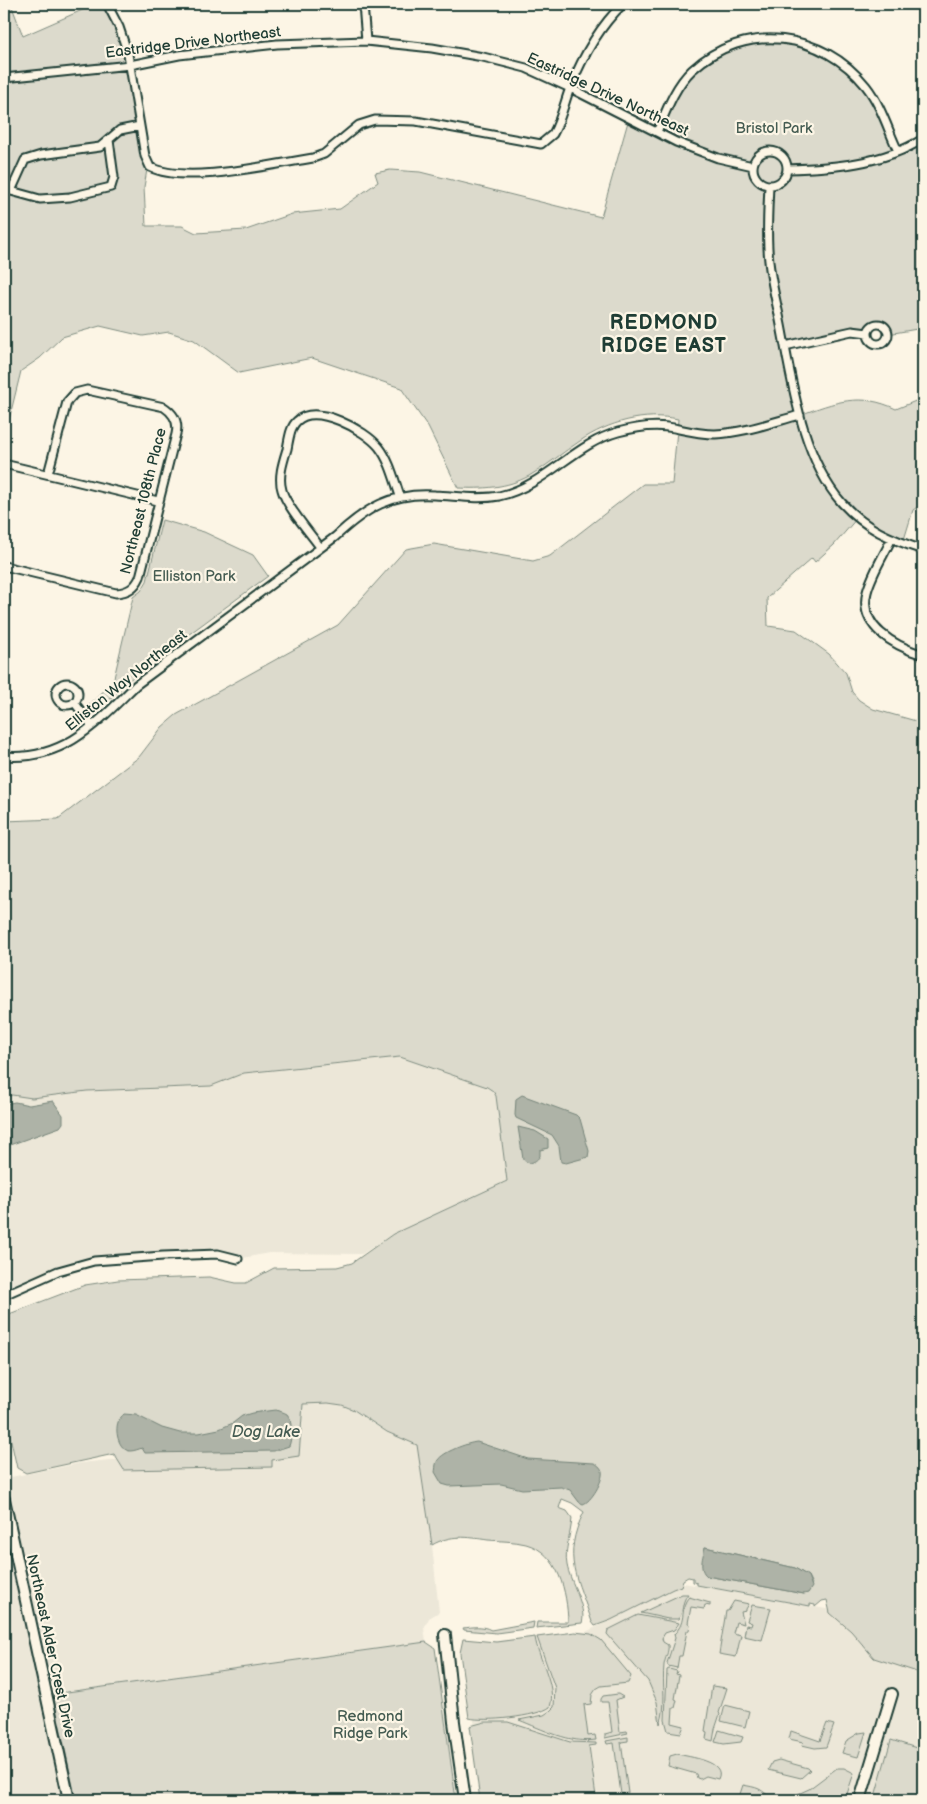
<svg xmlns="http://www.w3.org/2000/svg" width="927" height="1804" font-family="'Balsamiq Sans',sans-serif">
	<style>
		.built { fill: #ece7d8 }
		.green { fill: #dcdacc; stroke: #7e8c80; fill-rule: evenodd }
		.water { fill: #aeb3a7; stroke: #758479 }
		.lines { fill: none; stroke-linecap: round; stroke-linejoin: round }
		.street-casing { stroke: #1f3d34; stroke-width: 11 }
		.secondary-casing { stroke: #1f3d34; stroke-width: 14 }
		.street { stroke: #fcf5e5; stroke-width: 7 }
		.secondary { stroke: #fcf5e5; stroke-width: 10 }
		.labels { text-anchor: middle; stroke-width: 4.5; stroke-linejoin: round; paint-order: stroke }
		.street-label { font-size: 15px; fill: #1f3d34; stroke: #fcf5e5 }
		.park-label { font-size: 15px; fill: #455c52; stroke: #fcf5e5 }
		.water-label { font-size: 16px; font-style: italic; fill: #435a51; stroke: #fcf5e5 }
		.district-label { font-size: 20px; font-weight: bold; letter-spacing: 1px; fill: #1f3d34; stroke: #fcf5e5 }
	</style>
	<rect width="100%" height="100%" fill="#fcf5e5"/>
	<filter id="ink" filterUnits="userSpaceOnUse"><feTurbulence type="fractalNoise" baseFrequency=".02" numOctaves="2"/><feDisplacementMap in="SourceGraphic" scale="10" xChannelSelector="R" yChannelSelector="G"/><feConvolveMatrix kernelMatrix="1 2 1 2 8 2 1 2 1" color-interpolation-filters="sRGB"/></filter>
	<g filter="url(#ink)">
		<!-- built -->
		<path class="built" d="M 400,1057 L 487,1087 L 493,1091 L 496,1096 L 507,1181 L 393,1234 L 362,1254 L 269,1253 L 238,1259 L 228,1256 L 94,1261 L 4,1295 L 4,1098 L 12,1095 L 32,1098 L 87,1091 L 210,1086 L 244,1073 Z
			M 328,1403 L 342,1405 L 354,1410 L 387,1432 L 417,1445 L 432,1545 L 439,1612 L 429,1618 L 424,1628 L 426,1642 L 53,1694 L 6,1478 L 81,1463 L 110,1460 L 299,1456 L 303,1404 Z
			M 4,1499 L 69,1800 L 4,1800 Z
			M 678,1582 L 848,1613 L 923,1666 L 923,1800 L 487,1800 L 463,1654 L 490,1642 L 573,1632 L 586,1632 L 673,1589 Z"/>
		<!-- green -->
		<path class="green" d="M 4,4 L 11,4 L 23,36 L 96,4 L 107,4 L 119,27 L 148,164 L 144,187 L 146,226 L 182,226 L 196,233 L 246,230 L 292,214 L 340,209 L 378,182 L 375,173 L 390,170 L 420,172 L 601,217 L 629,118 L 657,132 L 666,111 L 691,71 L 724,50 L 779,38 L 838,59 L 867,88 L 898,151 L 923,139 L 923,328 L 888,334 L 883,325 L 877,324 L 871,327 L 868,333 L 863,332 L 785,345 L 800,415 C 834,402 861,392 896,409 L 923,398 L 923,503 L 913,510 L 903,543 L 857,518 L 834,545 L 815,562 L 812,558 L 767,598 L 768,626 L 796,630 L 829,654 L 846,673 L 852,692 L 859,700 L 873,709 L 923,723 L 923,1676 L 914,1671 L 874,1658 L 851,1631 L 830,1613 L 827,1600 L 822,1601 L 815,1607 L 815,1605 L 810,1604 L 810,1606 L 697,1585 L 697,1583 L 693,1582 L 693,1578 L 688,1577 L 683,1580 L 681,1586 L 673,1589 L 611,1620 L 595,1626 L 592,1622 C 578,1579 561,1558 584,1512 L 572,1503 L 562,1499 L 559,1508 L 567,1511 L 572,1518 C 571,1534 564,1550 567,1565 C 570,1582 587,1607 582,1623 L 536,1628 L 537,1622 L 568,1622 C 567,1592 559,1553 526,1544 C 514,1541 500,1541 488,1540 C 467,1537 451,1534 432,1545 L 417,1445 L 387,1432 L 354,1410 L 342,1405 L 328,1403 L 303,1404 L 299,1456 L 272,1460 L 272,1467 L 124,1470 L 114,1454 L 26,1473 L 17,1468 L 4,1409 L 4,1316 L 85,1285 L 118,1280 L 209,1277 L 236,1283 L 246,1283 L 274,1268 L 337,1267 L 352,1263 L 393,1234 L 507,1181 L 496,1096 L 493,1091 L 487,1087 L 400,1057 L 244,1073 L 211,1086 L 87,1091 L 32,1098 L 12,1095 L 4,1098 L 4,821 L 58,819 L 139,757 L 162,727 L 176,715 L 338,625 L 406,549 L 434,544 L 533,561 L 550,556 L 643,484 L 672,484 L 678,419 C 645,412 608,422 580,441 C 563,452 547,466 529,476 C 507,488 483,489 458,488 L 428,427 L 401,388 L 312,358 L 239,373 L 194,340 L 169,332 L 143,336 L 100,326 L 62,337 L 40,358 L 21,371 L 4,440 L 4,46 L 9,44 L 4,28 ZM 705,1547 L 795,1568 L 808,1576 L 812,1584 L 804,1594 L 707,1576 L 705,1574 Z
			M 162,520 L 204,532 L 253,555 L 268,576 L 139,671 L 103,706 L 96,707 L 89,705 L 113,682 L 133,597 L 141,591 L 147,581 Z
			M 682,1594 L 688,1594 C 680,1604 685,1611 678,1619 L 668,1619 L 641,1613 Z
			M 689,1597 L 710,1603 L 710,1606 L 705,1605 L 704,1609 L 691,1607 L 688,1623 L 690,1624 L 689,1630 L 687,1631 L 682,1656 L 679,1656 L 677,1668 L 668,1666 L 667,1663 L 675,1638 L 674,1634 C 688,1621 679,1607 689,1597 Z
			M 734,1601 L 749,1604 L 746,1609 L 746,1611 L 741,1612 L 744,1624 L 736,1622 L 733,1633 L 741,1635 L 736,1657 L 719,1654 L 726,1611 L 728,1611 Z
			M 752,1605 L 771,1608 L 762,1640 L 744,1636 L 746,1625 L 751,1626 L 752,1623 L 747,1621 Z
			M 638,1615 L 679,1623 L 674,1630 L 665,1633 L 662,1638 L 663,1642 L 668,1645 C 669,1652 665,1658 664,1665 C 662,1684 667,1707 660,1724 L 657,1702 L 648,1681 L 607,1634 L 608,1630 Z
			M 534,1622 L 533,1628 L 496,1633 L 464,1630 L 463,1628 C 473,1627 482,1625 491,1630 Z
			M 575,1632 L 591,1634 L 601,1640 L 631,1676 L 628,1683 L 601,1686 L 596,1689 L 592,1695 L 591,1704 L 584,1705 L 588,1736 L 595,1735 L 596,1740 C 570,1744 542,1729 519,1720 L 544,1715 L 550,1711 L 554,1707 L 555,1688 L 537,1637 Z
			M 535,1637 C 538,1659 557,1685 550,1707 C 537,1717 484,1722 469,1718 L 460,1653 L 463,1639 L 496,1642 Z
			M 426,1642 L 435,1648 L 456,1800 L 76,1800 L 53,1694 Z
			M 669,1669 L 677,1671 L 676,1674 L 679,1675 L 675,1699 L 677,1700 L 675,1708 L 673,1708 L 672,1723 L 684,1726 L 681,1733 L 668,1731 L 665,1720 L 667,1670 Z
			M 712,1686 L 727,1688 L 719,1713 L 720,1714 L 715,1729 L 713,1741 L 706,1739 L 707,1732 L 705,1731 Z
			M 618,1694 L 623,1697 L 616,1700 L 620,1732 L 627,1731 L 628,1733 L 605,1738 L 605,1734 L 612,1732 L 608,1702 L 601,1702 L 601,1699 L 603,1696 Z
			M 725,1705 L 749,1711 L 745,1727 L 721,1721 Z
			M 485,1722 L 508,1722 L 570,1742 L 596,1743 L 596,1745 L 589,1746 L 596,1797 L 604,1797 L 605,1800 L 480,1800 L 470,1726 Z
			M 827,1723 L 834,1725 L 826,1747 L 815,1748 L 802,1745 L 803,1742 L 789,1739 L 791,1731 L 820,1741 Z
			M 719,1730 L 743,1737 L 741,1742 L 724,1744 L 715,1742 Z
			M 866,1732 L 858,1757 L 842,1753 L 846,1741 L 859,1733 Z
			M 628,1737 L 628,1741 L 621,1742 L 628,1793 L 621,1794 L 614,1743 L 607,1744 L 606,1741 Z
			M 891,1740 L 923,1750 L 923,1800 L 874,1800 Z
			M 677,1754 C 689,1757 727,1761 718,1779 L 706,1776 L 700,1779 L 697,1778 L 696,1774 L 668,1766 L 670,1756 Z
			M 779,1760 L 808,1768 L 810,1770 L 801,1778 L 768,1770 L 772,1762 Z
			M 837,1768 L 844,1768 L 854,1773 L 845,1800 L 825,1800 L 812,1795 L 798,1794 L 809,1789 Z
			M 743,1785 C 748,1786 755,1787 759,1789 C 765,1792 768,1797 776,1798 C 791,1800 805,1793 819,1800 L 738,1800 Z"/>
		<!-- water -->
		<path class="water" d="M 522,1095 L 576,1115 L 580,1119 L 589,1151 L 588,1157 L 566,1163 L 561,1162 L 559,1146 L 552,1135 L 516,1118 L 515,1115 L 516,1099 Z
			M 53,1101 L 63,1115 L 63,1123 L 60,1127 L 4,1147 L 4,1104 L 15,1102 L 29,1105 Z
			M 518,1127 L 535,1131 L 548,1139 L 548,1148 L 540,1150 L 540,1156 C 536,1162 528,1166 523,1159 Z
			M 275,1410 C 279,1411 284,1412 287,1414 C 293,1420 292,1439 289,1446 L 274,1451 L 145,1453 L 142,1448 C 139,1449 134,1451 130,1451 C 118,1450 114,1429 119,1420 C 120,1418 122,1416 124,1414 L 136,1415 L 162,1428 L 180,1433 L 199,1433 L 219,1429 L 233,1423 L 242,1416 L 252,1413 Z
			M 477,1442 L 528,1459 L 594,1463 C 597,1464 601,1467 602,1471 C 604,1480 591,1502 583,1504 L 579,1502 L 570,1490 L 561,1487 L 522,1489 L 501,1484 L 449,1486 L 442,1484 L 435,1472 C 436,1468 435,1464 438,1460 C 443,1452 467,1443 477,1442 Z
			M 705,1547 L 795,1568 L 808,1576 L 812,1587 L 808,1593 L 804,1594 L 707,1576 C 698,1569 703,1557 705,1547 Z"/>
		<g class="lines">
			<defs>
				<path id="street" d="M 107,4 L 119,27 L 128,54 L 145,156 L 150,167 C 186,185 273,164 313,158 L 324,154 L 359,125 L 375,120 L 416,121 L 541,144 L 553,134 L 556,128 C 562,115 565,101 570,88 C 582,58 600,26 623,4
					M 363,4 L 366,41
					M 922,4 L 923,5
					M 4,78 L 130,65 L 179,55 L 277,44 L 366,41 L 432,48 L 483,57 L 526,68 L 570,88 L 676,142 L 718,158 L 753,166
					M 657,132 C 666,111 675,86 692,70 C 745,21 823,32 866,86 C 881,105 888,130 898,151
					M753 168a17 17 0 1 1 34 0a17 17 0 1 1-34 0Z
					M 787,169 C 833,168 883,164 923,139
					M 769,185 C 768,211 766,236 769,261 C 771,282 777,304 781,325 C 792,382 802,458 842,503 C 866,529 890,539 923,550
					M 4,187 L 11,191 L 25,160 L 41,155 L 100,147 L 120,130 L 140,126
					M 11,191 L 40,199 L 70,197 L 111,187 L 114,177 L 109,140
					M868 334a10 10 0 1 1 20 0a10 10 0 1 1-20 0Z
					M 785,346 L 852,331 L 868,333
					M 4,464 L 158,501
					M 892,538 C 884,555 872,573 867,592 C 858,627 895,646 923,655
					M 320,547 C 310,533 286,506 282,490 C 278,477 283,462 287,449 C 289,439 290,427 297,421 C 316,403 365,430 379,447 C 390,461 394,479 400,496
					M 4,566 L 116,593 C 128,592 135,588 140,577 L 176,434 C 179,422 173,413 164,407 L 87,390 L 75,393 L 67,402 L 48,474
					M56 694a11 11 0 1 1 22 0a11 11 0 1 1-22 0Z
					M 74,702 L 92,726
					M 4,756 C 64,761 97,723 136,685 L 335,537 C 366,508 392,492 435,495 C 457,496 478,500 499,496 C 545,486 574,444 618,432 C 636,427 656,424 674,428 C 688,431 701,434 715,434 C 744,433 773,422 800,415
					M 4,1295 L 58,1271 L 94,1261 L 163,1256 L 218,1254 L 238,1259"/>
				<path id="secondary" d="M 4,1499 L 69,1800
					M 445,1635 L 454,1722 L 465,1800
					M 860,1800 L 892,1694"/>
			</defs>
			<!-- street casing -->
			<use href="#street" class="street-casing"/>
			<!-- secondary casing -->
			<use href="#secondary" class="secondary-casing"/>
			<!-- street -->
			<use href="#street" class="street"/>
			<!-- secondary -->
			<use href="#secondary" class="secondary"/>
		</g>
	</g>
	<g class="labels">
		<!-- street labels -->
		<g class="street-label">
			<text transform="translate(193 42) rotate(-7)" y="5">Eastridge Drive Northeast</text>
			<text transform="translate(608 94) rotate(25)" y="5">Eastridge Drive Northeast</text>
			<text transform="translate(143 501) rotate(-76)" y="5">Northeast 108th Place</text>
			<text transform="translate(126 680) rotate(-39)" y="5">Elliston Way Northeast</text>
			<text transform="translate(51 1646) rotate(78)" y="5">Northeast Alder Crest Drive</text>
		</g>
		<!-- park labels -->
		<g class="park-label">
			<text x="774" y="133">Bristol Park</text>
			<text x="194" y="581">Elliston Park</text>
			<text x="370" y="1721">Redmond<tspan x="370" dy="17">Ridge Park</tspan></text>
		</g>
		<!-- water labels -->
		<g class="water-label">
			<text x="266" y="1437">Dog Lake</text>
		</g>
		<!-- district labels -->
		<g class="district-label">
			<text x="664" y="329">REDMOND<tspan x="664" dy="23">RIDGE EAST</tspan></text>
		</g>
	</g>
	<!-- margin -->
	<rect width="927" height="1804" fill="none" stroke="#fcf5e5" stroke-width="20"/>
	<rect x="10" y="10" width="907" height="1784" fill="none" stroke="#1f3d34" stroke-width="2" filter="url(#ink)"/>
</svg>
